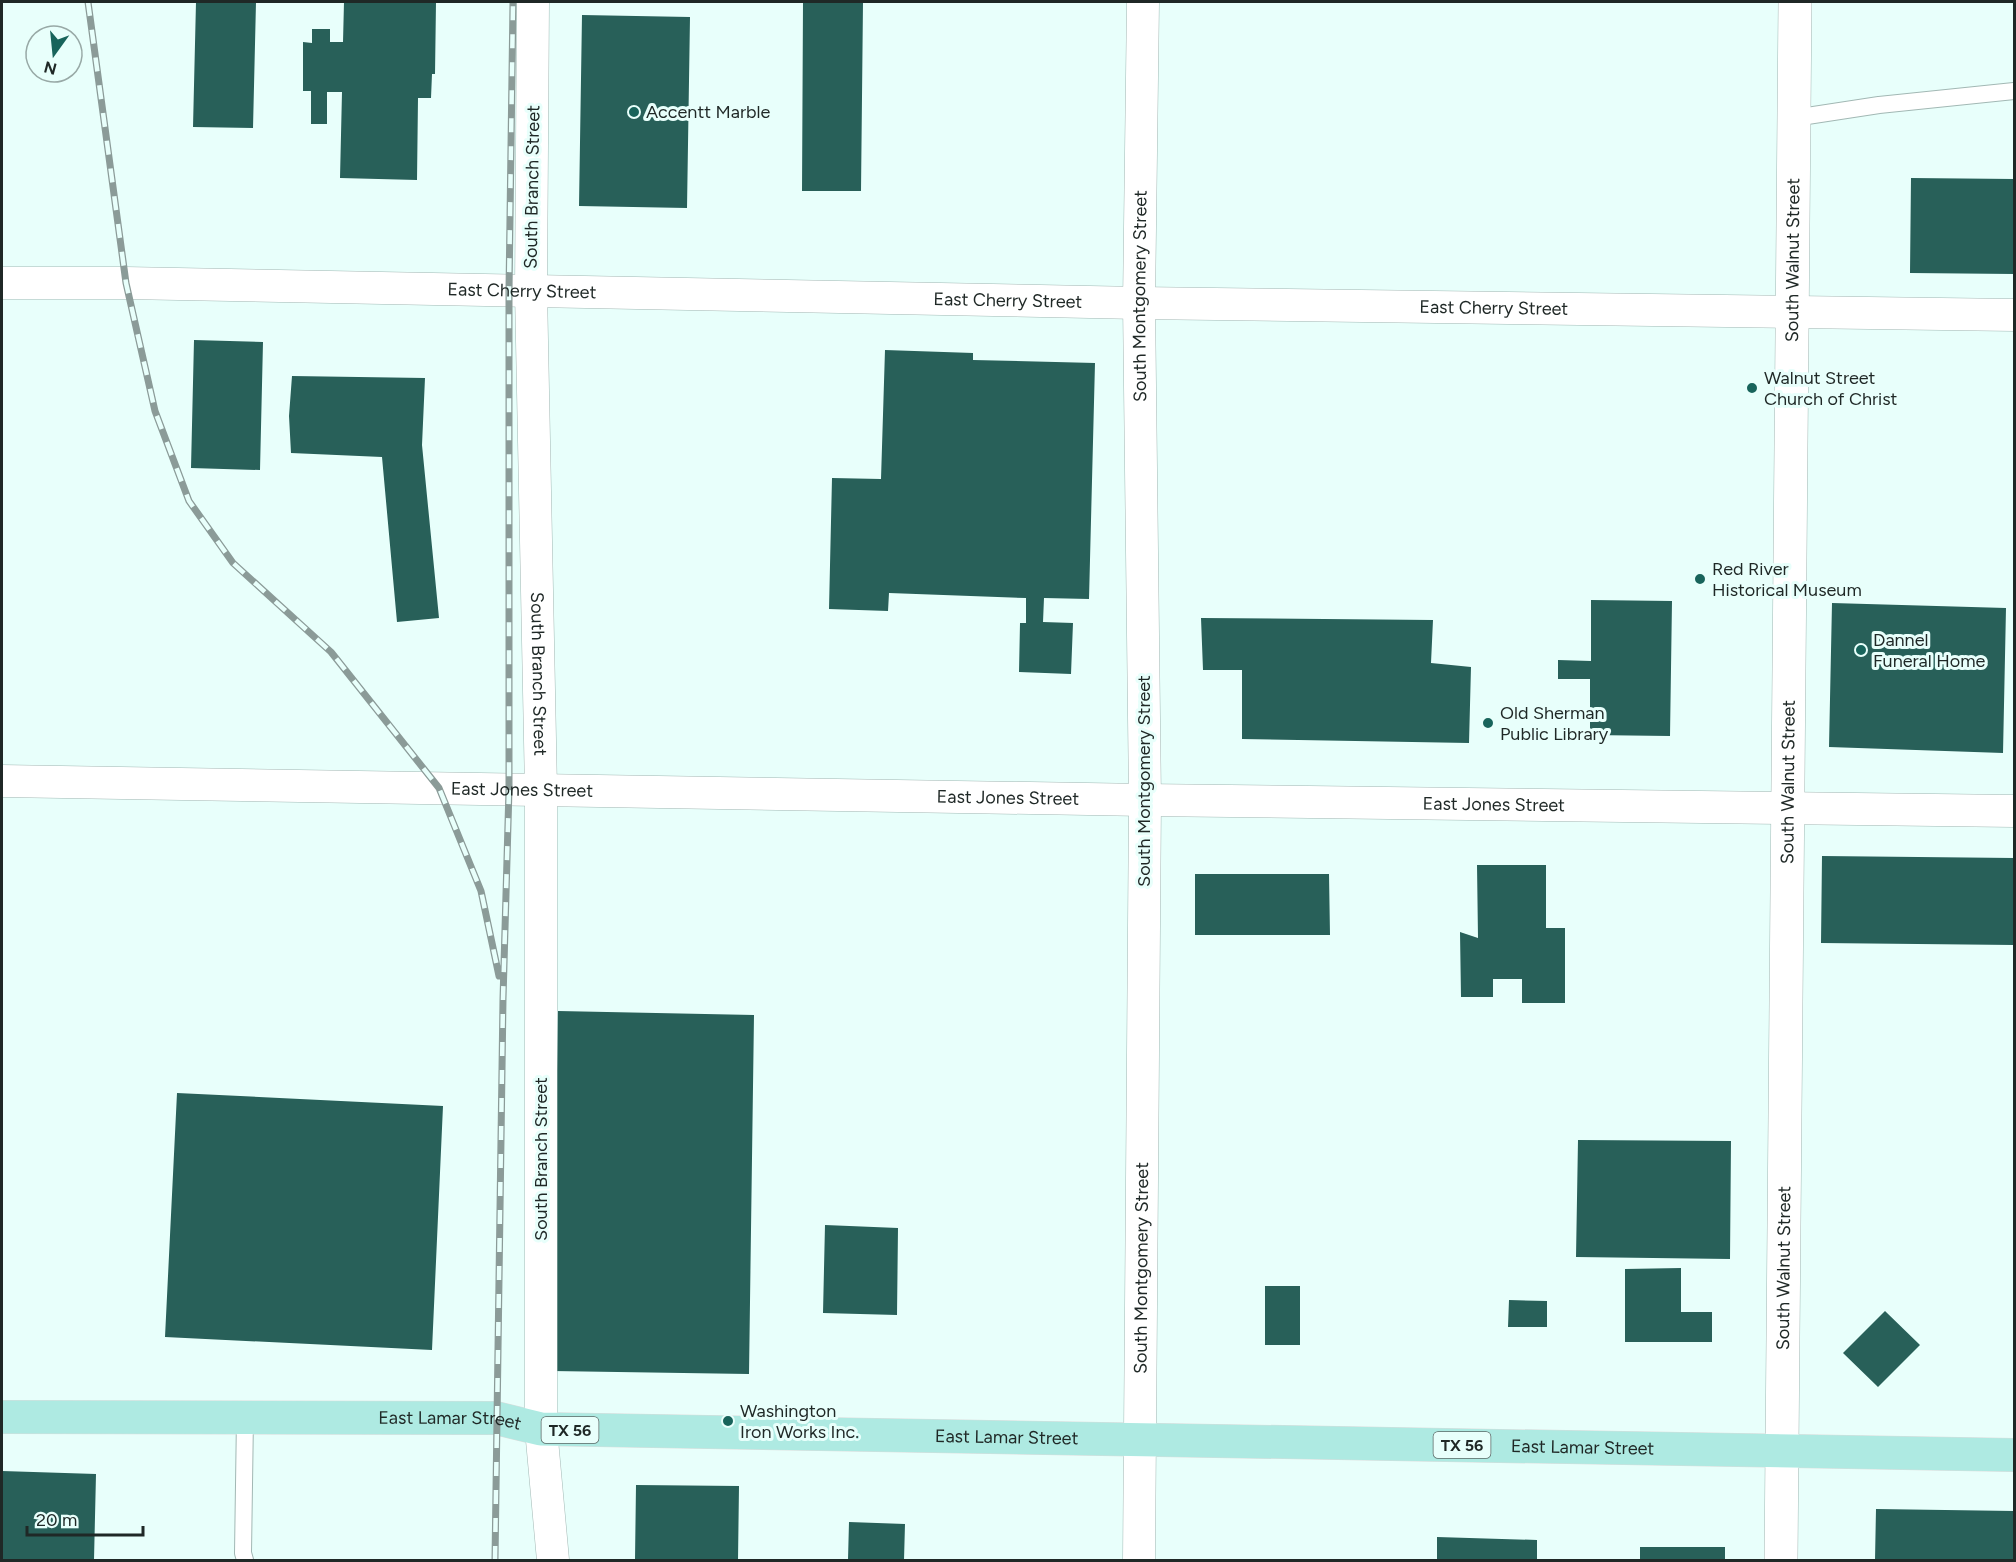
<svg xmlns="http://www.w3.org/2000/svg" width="2016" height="1562" font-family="Figtree,sans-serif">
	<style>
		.building { fill: #286059 }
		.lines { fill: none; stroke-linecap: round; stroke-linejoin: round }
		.service-casing { stroke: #a2b8b4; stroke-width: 18 }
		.minor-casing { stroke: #a2b8b4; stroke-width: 33 }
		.tertiary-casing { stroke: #a2b8b4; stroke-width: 34 }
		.primary-casing { stroke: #dbdddc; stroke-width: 34 }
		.service { stroke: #fff; stroke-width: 16 }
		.minor { stroke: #fff; stroke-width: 32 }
		.tertiary { stroke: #fff; stroke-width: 33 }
		.primary { stroke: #aeeae2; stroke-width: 33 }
		.rail-casing { stroke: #8b9b98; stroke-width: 7 }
		.rail { stroke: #e8fffb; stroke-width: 4.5; stroke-dasharray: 14; stroke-linecap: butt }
		.poi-dot { fill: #18645b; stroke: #e8fffb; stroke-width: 2 }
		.labels { text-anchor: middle; stroke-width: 6; stroke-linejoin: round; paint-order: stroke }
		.shield { fill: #e8fffb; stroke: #5b6866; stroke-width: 1.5 }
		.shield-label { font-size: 16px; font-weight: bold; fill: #1f2826 }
		.poi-label { font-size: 18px; fill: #1f2826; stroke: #e8fffb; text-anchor: start }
		.street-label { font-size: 18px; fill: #1f2826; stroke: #e8fffb }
	</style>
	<rect width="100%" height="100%" fill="#e8fffb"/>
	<!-- building -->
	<path class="building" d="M 196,2 L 256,2 L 253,128 L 193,127 Z
		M 344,2 L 436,2 L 435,74 L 432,74 L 431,98 L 418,98 L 417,180 L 340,178 L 342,92 L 327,92 L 327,124 L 311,124 L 311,91 L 303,91 L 303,42 L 312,43 L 312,29 L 330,29 L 330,42 L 343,42 Z
		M 803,2 L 863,2 L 861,191 L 802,191 Z
		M 582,15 L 690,17 L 687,208 L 579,206 Z
		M 1911,178 L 2014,179 L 2014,274 L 1910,273 Z
		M 194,340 L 263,342 L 260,470 L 191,468 Z
		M 885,350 L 973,353 L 973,360 L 1095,363 L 1089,599 L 1044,598 L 1043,622 L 1073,623 L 1071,674 L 1019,672 L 1020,623 L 1026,623 L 1026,598 L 889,593 L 888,611 L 829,609 L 832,478 L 881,479 Z
		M 292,376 L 425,378 L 422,445 L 439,618 L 397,622 L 382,457 L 291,453 L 289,416 Z
		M 1591,600 L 1672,601 L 1670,736 L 1590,735 L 1590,679 L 1558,679 L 1558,660 L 1591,661 Z
		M 1832,603 L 2006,608 L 2003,753 L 1829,747 Z
		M 1201,618 L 1433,620 L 1431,663 L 1471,667 L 1469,743 L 1242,739 L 1242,670 L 1203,670 Z
		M 1822,856 L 2014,858 L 2014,945 L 1821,943 Z
		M 1477,865 L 1546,865 L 1546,928 L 1565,928 L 1565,1003 L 1522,1003 L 1522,979 L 1493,979 L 1493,997 L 1461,997 L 1460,932 L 1478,938 Z
		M 1195,874 L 1329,874 L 1330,935 L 1195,935 Z
		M 558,1011 L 754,1015 L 749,1374 L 552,1371 Z
		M 177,1093 L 443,1106 L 432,1350 L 165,1337 Z
		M 1578,1140 L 1731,1141 L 1730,1259 L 1576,1257 Z
		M 825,1225 L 898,1228 L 897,1315 L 823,1313 Z
		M 1681,1268 L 1681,1312 L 1712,1312 L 1712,1342 L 1625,1342 L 1625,1269 Z
		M 1265,1286 L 1300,1286 L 1300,1345 L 1265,1345 Z
		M 1509,1300 L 1547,1301 L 1547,1327 L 1508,1327 Z
		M 1885,1311 L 1920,1345 L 1878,1387 L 1843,1353 Z
		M 2,1471 L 96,1474 L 94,1560 L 2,1560 Z
		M 636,1485 L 739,1486 L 738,1560 L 635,1560 Z
		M 1876,1509 L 2014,1511 L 2014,1560 L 1875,1560 Z
		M 849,1522 L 905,1524 L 904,1560 L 848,1560 Z
		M 1437,1537 L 1537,1540 L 1537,1560 L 1437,1560 Z
		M 1640,1547 L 1725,1547 L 1725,1560 L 1640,1560 Z"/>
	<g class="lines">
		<defs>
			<path id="service" d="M 1794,118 L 1879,105 L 2014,91
				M 245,1417 L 243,1553 L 245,1560"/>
			<g id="minor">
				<path id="s1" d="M 533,2 L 531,291 L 541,790 L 541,1429 L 553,1560"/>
				<path id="s2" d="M 2,283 L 126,283 L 1139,303 L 2014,315"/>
				<path id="s3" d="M 2,781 L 1145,800 L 2014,811"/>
				<path id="s4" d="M 1139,1560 L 1145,800 L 1139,303 L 1143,2"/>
			</g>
			<g id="tertiary">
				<path id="s5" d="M 1781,1560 L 1795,2"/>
			</g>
			<g id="primary">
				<path id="s6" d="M 2,1417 L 496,1418 L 541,1429 L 2014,1455"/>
			</g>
		</defs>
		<!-- service casing -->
		<use href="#service" class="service-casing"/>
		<!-- minor casing -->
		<use href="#minor" class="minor-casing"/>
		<!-- tertiary casing -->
		<use href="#tertiary" class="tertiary-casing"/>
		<!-- primary casing -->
		<use href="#primary" class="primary-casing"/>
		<!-- service -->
		<use href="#service" class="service"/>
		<!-- minor -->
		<use href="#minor" class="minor"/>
		<!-- tertiary -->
		<use href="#tertiary" class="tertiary"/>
		<!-- primary -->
		<use href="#primary" class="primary"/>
		<defs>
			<path id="rail" d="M 88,2 L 126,283 L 155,411 L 189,501 L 233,563 L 331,652 L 439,788 L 481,891 L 499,976
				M 495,1560 L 503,999 L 509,789 L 509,290 L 513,2"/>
		</defs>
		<!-- rail casing -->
		<use href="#rail" class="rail-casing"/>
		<!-- rail -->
		<use href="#rail" class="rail"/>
	</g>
	<!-- markers -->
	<g class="poi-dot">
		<circle cx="634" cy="112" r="6"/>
		<circle cx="1752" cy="388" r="6"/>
		<circle cx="1700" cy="579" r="6"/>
		<circle cx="1861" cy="650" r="6"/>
		<circle cx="1488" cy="723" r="6"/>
		<circle cx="728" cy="1421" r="6"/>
	</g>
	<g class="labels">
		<!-- shield labels -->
		<g class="shield">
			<rect x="541.5" y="1417" width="57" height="26" rx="4.5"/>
			<rect x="1433.5" y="1432" width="57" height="26" rx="4.5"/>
		</g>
		<g class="shield-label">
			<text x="570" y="1436">TX 56</text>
			<text x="1462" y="1451">TX 56</text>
		</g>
		<!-- poi labels -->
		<g class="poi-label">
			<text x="646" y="118">Accentt Marble</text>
			<text x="1764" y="384">Walnut Street<tspan x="1764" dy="21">Church of Christ</tspan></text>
			<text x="1712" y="575">Red River<tspan x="1712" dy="21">Historical Museum</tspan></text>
			<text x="1873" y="646">Dannel<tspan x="1873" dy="21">Funeral Home</tspan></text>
			<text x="1500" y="719">Old Sherman<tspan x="1500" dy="21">Public Library</tspan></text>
			<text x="740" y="1417">Washington<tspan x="740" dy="21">Iron Works Inc.</tspan></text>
		</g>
		<!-- street labels -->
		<g class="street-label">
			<text transform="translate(532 187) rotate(-89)" y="6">South Branch Street</text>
			<text dy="6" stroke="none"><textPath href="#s5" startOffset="1300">South Walnut Street</textPath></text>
			<text dy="6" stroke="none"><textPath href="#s2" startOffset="520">East Cherry Street</textPath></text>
			<text dy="6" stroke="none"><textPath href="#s4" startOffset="1264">South Montgomery Street</textPath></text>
			<text dy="6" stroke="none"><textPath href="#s2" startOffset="1006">East Cherry Street</textPath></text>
			<text dy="6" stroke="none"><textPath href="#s2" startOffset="1492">East Cherry Street</textPath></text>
			<text dy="6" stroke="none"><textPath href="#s1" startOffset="672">South Branch Street</textPath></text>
			<text transform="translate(1144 781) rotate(-90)" y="6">South Montgomery Street</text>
			<text dy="6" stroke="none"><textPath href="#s5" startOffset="778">South Walnut Street</textPath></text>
			<text dy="6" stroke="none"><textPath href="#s3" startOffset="520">East Jones Street</textPath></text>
			<text dy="6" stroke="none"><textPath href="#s3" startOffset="1006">East Jones Street</textPath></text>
			<text dy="6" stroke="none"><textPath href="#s3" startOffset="1492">East Jones Street</textPath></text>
			<text transform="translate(541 1159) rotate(-90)" y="6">South Branch Street</text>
			<text dy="6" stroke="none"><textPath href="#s4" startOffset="292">South Montgomery Street</textPath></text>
			<text dy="6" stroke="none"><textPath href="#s5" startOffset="292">South Walnut Street</textPath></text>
			<text dy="6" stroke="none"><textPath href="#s6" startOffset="448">East Lamar Street</textPath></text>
			<text dy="6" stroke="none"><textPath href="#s6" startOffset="1006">East Lamar Street</textPath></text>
			<text dy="6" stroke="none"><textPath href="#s6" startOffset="1582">East Lamar Street</textPath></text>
		</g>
	</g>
	<!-- border -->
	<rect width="2016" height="1562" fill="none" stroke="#1f2826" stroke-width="6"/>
	<!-- north arrow -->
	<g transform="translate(54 54) rotate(195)"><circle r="28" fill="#e8fffb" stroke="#98a9a6" stroke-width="1.5"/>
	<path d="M0-4.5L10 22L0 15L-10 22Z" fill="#18645b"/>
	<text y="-9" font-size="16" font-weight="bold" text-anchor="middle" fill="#1f2826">N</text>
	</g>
	<!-- scale -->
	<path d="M27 1526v9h116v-9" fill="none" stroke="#1f2826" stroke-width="3"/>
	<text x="36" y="1526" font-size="18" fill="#1f2826" stroke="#e8fffb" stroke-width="4.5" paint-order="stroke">20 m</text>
</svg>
